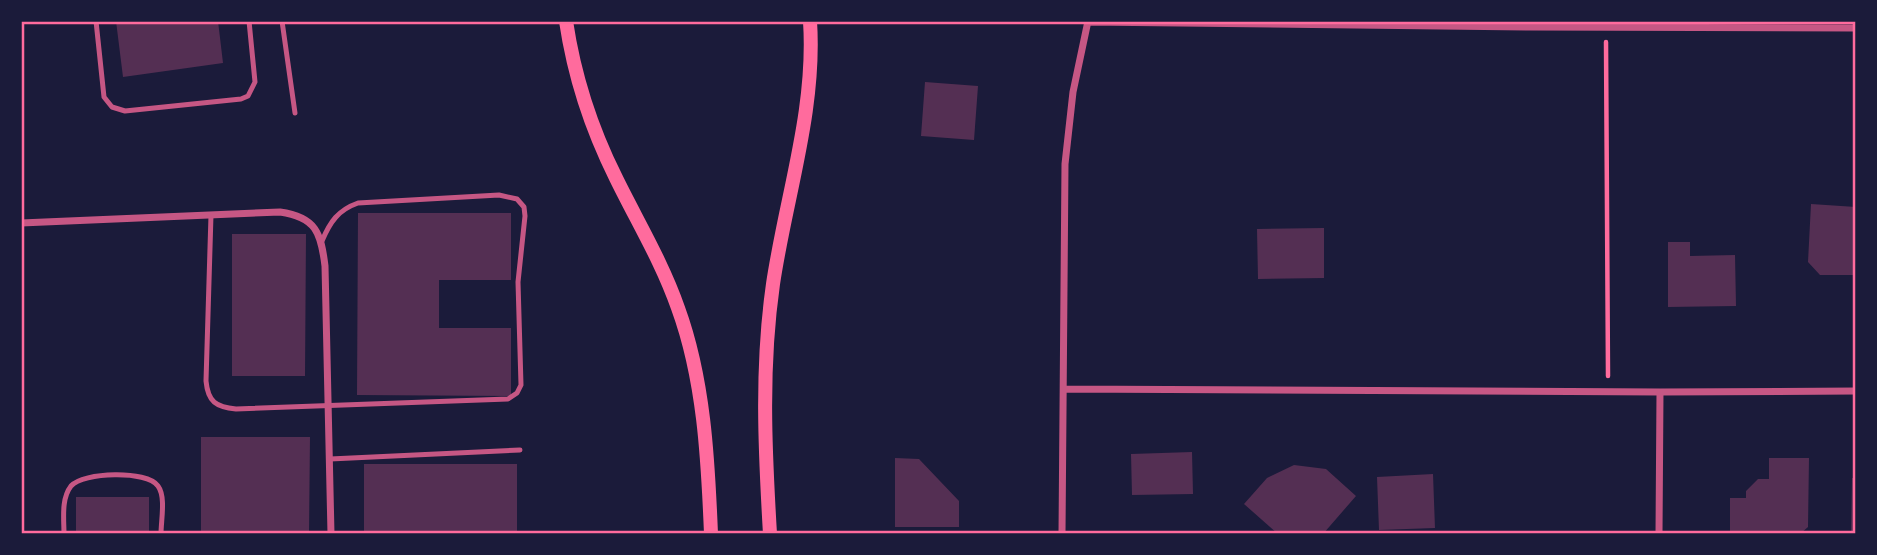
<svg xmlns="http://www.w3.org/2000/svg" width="1877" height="555" font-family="'Fira Sans Condensed',sans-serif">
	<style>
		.building { fill: #542f53 }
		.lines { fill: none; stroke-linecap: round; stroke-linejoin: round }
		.path { stroke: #ff6b9d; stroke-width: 4.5 }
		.service { stroke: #c65784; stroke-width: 5 }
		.minor { stroke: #c65784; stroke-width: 7 }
		.secondary { stroke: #ff6b9d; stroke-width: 14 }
		.neatline { fill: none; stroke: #ff6b9d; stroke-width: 2.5 }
	</style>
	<rect width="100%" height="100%" fill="#1b1b3a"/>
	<!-- building -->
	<path class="building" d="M 116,21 L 218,21 L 223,63 L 123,77 Z
		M 925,82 L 978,86 L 974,140 L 921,136 Z
		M 1811,204 L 1856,207 L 1856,275 L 1820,275 L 1808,262 Z
		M 358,213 L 511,213 L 511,280 L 439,280 L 439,328 L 511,328 L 511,396 L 357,395 Z
		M 1324,228 L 1324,278 L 1258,279 L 1257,229 Z
		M 232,234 L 306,234 L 305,376 L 232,376 Z
		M 1668,242 L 1690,242 L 1690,256 L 1735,255 L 1736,306 L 1668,307 Z
		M 201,437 L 310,437 L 309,534 L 201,534 Z
		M 1192,452 L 1193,494 L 1132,495 L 1131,454 Z
		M 895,458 L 919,459 L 959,501 L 959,527 L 895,527 Z
		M 1769,458 L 1809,458 L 1808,527 L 1800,534 L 1730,534 L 1730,498 L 1746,498 L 1746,491 L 1758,479 L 1769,479 Z
		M 364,464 L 517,464 L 517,534 L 364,534 Z
		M 1294,465 L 1326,469 L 1356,496 L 1323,534 L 1278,534 L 1244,504 L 1267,478 Z
		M 1433,474 L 1435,528 L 1379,530 L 1377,477 Z
		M 1852,478 L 1856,478 L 1856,534 L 1851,534 Z
		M 76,497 L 149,497 L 149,534 L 76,534 Z"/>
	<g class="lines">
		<!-- path -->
		<path class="path" d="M 1606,42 L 1608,376"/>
		<!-- service -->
		<path class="service" d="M 96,21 L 104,97 L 112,107 L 125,111 L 241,99 L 248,96 L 255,82 L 249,21
			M 282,21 L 295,113
			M 211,215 L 206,381 C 208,402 216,407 236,409 L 508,399 L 517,393 L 521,385 L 518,282 L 525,216 L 524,207 L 517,199 L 499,195 L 358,203 C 338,210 330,222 322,241
			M 330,459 L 520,450
			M 64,534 C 64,519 61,499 71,486 C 83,472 147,470 158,486 C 166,497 161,520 161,534"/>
		<!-- minor -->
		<path class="minor" d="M 1088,22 L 1531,27 L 1856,28
			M 21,223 L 280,212 C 316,217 321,233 325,266 L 331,534
			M 1064,389 L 1660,392 L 1856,391
			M 1062,534 L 1065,164 L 1073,92 L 1088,21
			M 1659,534 L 1660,392"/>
		<!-- secondary -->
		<path class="secondary" d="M 566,21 C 574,75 592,130 616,178 C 637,221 662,262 678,308 C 704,379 708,459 711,534
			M 770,534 C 765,450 761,368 773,284 C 786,196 816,111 810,21"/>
	</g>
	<!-- border -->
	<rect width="1877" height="555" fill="none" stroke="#1b1b3a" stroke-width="46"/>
	<rect x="23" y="23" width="1831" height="509" class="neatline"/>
</svg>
